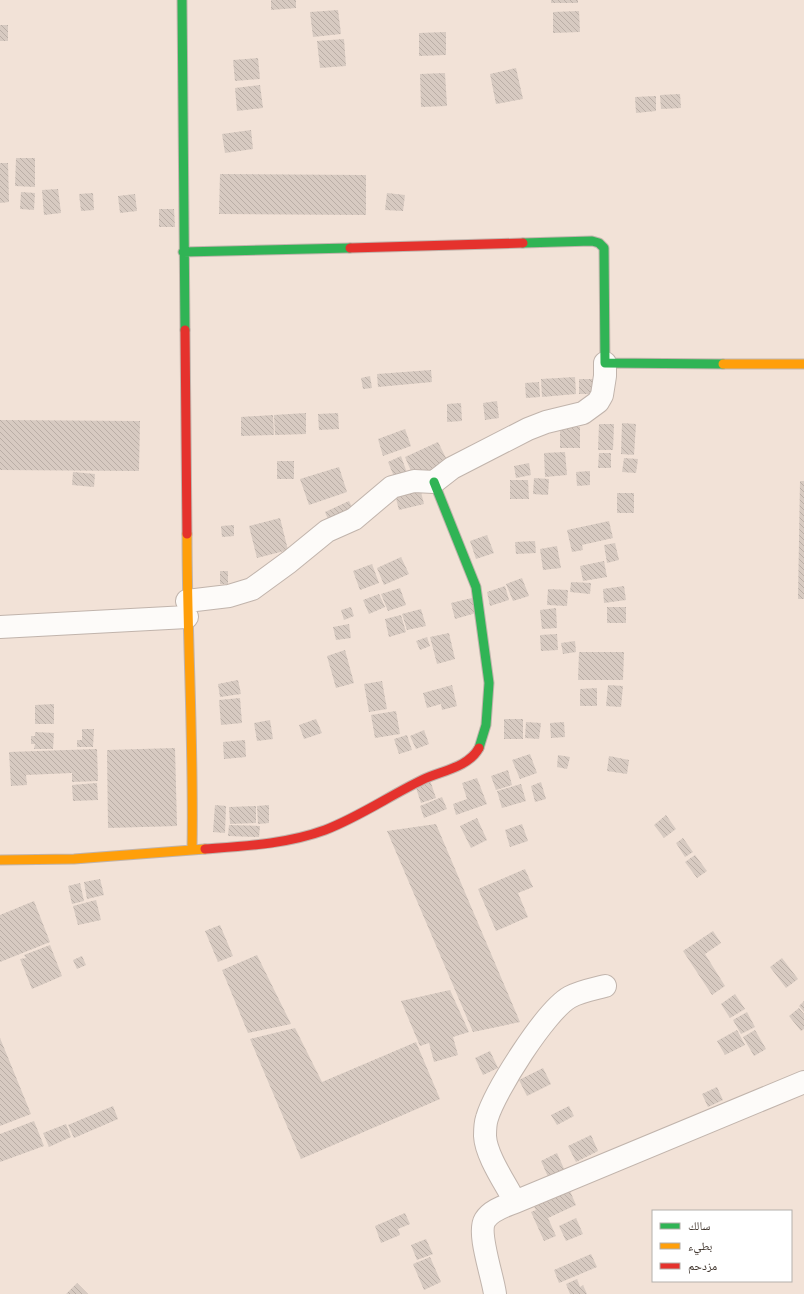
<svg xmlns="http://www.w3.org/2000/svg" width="804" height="1294" font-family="'Playfair Display','Noto Naskh Arabic',serif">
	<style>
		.building { fill: url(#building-back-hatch) }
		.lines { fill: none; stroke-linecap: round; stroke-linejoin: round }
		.street-casing { stroke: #c1b4ac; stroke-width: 24 }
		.fast-casing { stroke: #c1b4ac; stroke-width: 11 }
		.slow-casing { stroke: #c1b4ac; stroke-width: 11 }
		.jam-casing { stroke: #c1b4ac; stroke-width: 11 }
		.street { stroke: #fdfbf9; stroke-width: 22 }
		.fast { stroke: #30b455; stroke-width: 9 }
		.slow { stroke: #ff9f0a; stroke-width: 9 }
		.jam { stroke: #e5322d; stroke-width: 9 }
	</style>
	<defs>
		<pattern id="building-back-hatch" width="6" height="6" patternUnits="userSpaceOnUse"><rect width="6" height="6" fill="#d7cac1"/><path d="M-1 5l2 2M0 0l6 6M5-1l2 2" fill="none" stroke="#baaea6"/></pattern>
	</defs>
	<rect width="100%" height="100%" fill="#f2e2d7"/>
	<!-- building -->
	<path class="building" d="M 271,0 L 296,0 L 296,8 L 271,10 Z
		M 551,0 L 578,0 L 578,3 L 551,3 Z
		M 338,10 L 341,34 L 313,37 L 310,12 Z
		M 579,11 L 580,32 L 553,33 L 553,12 Z
		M 0,25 L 8,25 L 8,41 L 0,41 Z
		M 446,32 L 446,55 L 419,56 L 419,33 Z
		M 344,39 L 346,66 L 320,68 L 317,41 Z
		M 258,58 L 260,79 L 235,81 L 233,60 Z
		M 516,68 L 523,99 L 496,104 L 490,74 Z
		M 445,73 L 447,106 L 421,107 L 420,74 Z
		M 260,85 L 263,108 L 237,111 L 235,88 Z
		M 680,94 L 681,108 L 661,109 L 660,95 Z
		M 656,96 L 656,111 L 636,113 L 635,97 Z
		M 251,130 L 253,149 L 225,153 L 222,134 Z
		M 16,158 L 35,158 L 35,187 L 15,186 Z
		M 0,163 L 8,163 L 9,202 L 0,203 Z
		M 220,174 L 366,175 L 366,215 L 219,214 Z
		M 58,189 L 61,213 L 44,215 L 42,190 Z
		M 21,192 L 35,193 L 34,210 L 20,209 Z
		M 93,193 L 94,210 L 81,211 L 79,194 Z
		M 387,193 L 405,195 L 403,211 L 385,210 Z
		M 135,194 L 137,211 L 120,213 L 118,196 Z
		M 159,209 L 174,209 L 175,227 L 159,227 Z
		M 431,370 L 432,382 L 378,387 L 377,374 Z
		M 370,376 L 372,388 L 363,389 L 361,378 Z
		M 575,377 L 576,394 L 542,397 L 541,379 Z
		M 579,379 L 594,379 L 593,394 L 579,394 Z
		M 539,382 L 540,397 L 526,398 L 525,383 Z
		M 497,401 L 499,418 L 485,420 L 483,403 Z
		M 461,403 L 462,421 L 447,422 L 447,404 Z
		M 306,413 L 306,434 L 275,435 L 274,415 Z
		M 338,413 L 339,429 L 319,430 L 318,414 Z
		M 273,415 L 274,435 L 241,436 L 241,417 Z
		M 0,420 L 140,421 L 139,471 L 0,470 Z
		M 622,423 L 636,424 L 634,455 L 621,454 Z
		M 599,424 L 614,424 L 613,450 L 598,450 Z
		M 560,427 L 580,427 L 580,448 L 560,448 Z
		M 405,429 L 411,446 L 383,456 L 378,439 Z
		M 438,442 L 448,462 L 414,478 L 405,457 Z
		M 565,452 L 567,475 L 545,477 L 544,453 Z
		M 599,453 L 611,453 L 611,468 L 598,468 Z
		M 401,456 L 407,473 L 395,479 L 388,462 Z
		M 624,458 L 638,459 L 636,473 L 622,472 Z
		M 277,461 L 294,461 L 294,479 L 277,479 Z
		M 529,463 L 531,475 L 516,478 L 514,466 Z
		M 339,467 L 347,492 L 309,505 L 300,479 Z
		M 590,471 L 590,485 L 577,486 L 576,472 Z
		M 73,472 L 95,474 L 94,487 L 72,485 Z
		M 534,478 L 549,479 L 548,495 L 533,494 Z
		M 510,480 L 528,480 L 529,499 L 510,499 Z
		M 800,481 L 804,481 L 804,599 L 798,599 Z
		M 419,484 L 424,504 L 399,510 L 394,491 Z
		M 617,493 L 634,493 L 634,513 L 617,513 Z
		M 349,501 L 355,513 L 330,524 L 325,512 Z
		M 280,518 L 288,550 L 257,558 L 249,526 Z
		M 609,521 L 613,538 L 582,545 L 583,550 L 572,552 L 567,530 Z
		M 234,525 L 234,536 L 222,537 L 221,526 Z
		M 487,535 L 494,553 L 476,559 L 470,541 Z
		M 535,541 L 536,553 L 516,554 L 515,542 Z
		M 615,543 L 619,560 L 607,563 L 604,545 Z
		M 557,546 L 561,568 L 543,570 L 540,549 Z
		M 401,557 L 409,574 L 384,585 L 377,568 Z
		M 604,561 L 607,577 L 583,581 L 580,566 Z
		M 372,564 L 379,583 L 360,590 L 353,571 Z
		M 220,571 L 228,571 L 228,584 L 220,584 Z
		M 522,578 L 529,596 L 513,601 L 506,584 Z
		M 571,582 L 591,583 L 590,594 L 570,592 Z
		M 505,586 L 509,600 L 490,606 L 487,592 Z
		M 624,586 L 626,600 L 604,603 L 603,589 Z
		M 400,588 L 406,605 L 388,611 L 381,594 Z
		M 548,589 L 568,590 L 567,606 L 547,605 Z
		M 379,594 L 385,607 L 369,614 L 363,600 Z
		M 472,598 L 476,613 L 455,619 L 451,603 Z
		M 351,607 L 354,616 L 344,620 L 341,610 Z
		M 607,607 L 626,607 L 626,623 L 607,623 Z
		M 556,608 L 557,628 L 542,629 L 540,610 Z
		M 421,609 L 426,626 L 407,630 L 402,614 Z
		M 401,615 L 406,632 L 389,637 L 385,619 Z
		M 349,624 L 351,638 L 336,640 L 333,627 Z
		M 449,633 L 455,659 L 437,664 L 430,637 Z
		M 557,634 L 558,650 L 541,651 L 540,635 Z
		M 427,637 L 430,646 L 420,650 L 416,641 Z
		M 575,641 L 576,652 L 563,654 L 561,643 Z
		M 345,650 L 354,683 L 336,688 L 327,656 Z
		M 579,652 L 624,652 L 623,680 L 578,680 Z
		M 238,680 L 241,694 L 220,697 L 218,684 Z
		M 382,681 L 387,709 L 369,712 L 364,684 Z
		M 452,685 L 457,706 L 442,710 L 441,704 L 427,708 L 423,693 Z
		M 608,685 L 623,686 L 621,707 L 606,706 Z
		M 597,688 L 597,706 L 580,706 L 580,689 Z
		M 240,698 L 242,723 L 221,725 L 219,700 Z
		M 54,704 L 54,724 L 35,724 L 35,705 Z
		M 396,711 L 400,734 L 375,738 L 371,715 Z
		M 316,719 L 322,733 L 304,739 L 299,725 Z
		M 504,719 L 523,719 L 523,739 L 504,739 Z
		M 270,720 L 273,739 L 257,741 L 254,723 Z
		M 526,722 L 541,723 L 539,739 L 525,738 Z
		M 564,722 L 565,737 L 551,738 L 550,723 Z
		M 82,729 L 94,729 L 93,747 L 77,747 L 77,740 L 82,740 Z
		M 424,730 L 429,744 L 416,749 L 410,736 Z
		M 35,732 L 54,733 L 53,749 L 34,749 L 35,744 L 31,744 L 31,736 L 35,736 Z
		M 407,735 L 412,750 L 399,754 L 394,739 Z
		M 245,740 L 246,757 L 224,759 L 223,742 Z
		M 175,748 L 177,826 L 108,828 L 107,750 Z
		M 97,749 L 98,781 L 72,782 L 72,773 L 26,775 L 27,785 L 11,786 L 9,752 Z
		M 530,754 L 537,773 L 520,779 L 512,760 Z
		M 558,755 L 570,757 L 567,769 L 557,767 Z
		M 609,756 L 629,760 L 627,774 L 607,771 Z
		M 508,770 L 512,785 L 496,790 L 491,776 Z
		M 477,778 L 487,804 L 456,815 L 453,804 L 467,799 L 462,783 Z
		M 430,780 L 436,798 L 421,803 L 415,785 Z
		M 541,782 L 546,799 L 535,802 L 531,786 Z
		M 97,783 L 98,800 L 73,801 L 72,785 Z
		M 521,784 L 526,801 L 502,808 L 497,791 Z
		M 442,797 L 447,809 L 424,818 L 420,806 Z
		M 215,805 L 226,806 L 225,833 L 213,832 Z
		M 269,805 L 269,823 L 258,824 L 257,806 Z
		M 256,806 L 256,823 L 230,824 L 229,807 Z
		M 666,815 L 676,829 L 664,838 L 654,825 Z
		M 477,818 L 487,840 L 471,848 L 460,826 Z
		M 436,824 L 520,1022 L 473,1032 L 387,831 Z
		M 522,824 L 528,841 L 510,847 L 505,830 Z
		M 229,825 L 260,826 L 259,837 L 228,836 Z
		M 683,838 L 693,852 L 685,857 L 676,843 Z
		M 695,855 L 707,871 L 697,878 L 685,862 Z
		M 525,869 L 533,887 L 518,893 L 528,917 L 496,931 L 478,889 Z
		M 100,879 L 104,895 L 87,899 L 84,882 Z
		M 80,883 L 84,901 L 72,904 L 68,886 Z
		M 96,900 L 101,920 L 78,925 L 73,906 Z
		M 34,901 L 50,942 L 0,962 L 0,915 Z
		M 220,925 L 233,956 L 218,962 L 205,931 Z
		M 713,931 L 721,943 L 705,954 L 725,986 L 712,995 L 683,951 Z
		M 50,945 L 62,976 L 32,989 L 20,959 L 26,958 L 24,955 Z
		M 257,955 L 291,1024 L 248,1033 L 222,970 Z
		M 82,956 L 86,965 L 77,969 L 73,960 Z
		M 782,958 L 798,979 L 786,988 L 770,967 Z
		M 450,990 L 469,1032 L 453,1037 L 458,1055 L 434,1062 L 429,1043 L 420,1046 L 401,1001 Z
		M 735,994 L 745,1009 L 730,1018 L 721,1004 Z
		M 804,1001 L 804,1012 L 799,1006 Z
		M 799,1008 L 804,1014 L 804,1029 L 801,1031 L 789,1016 Z
		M 747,1012 L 755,1027 L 741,1034 L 733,1020 Z
		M 295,1028 L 322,1082 L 416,1042 L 440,1099 L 301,1159 L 250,1039 Z
		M 737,1030 L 745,1045 L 725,1055 L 717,1041 Z
		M 755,1030 L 766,1049 L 754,1056 L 743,1037 Z
		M 0,1038 L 31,1114 L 0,1126 Z
		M 490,1051 L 498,1068 L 483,1075 L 475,1058 Z
		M 543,1068 L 551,1084 L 527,1096 L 519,1080 Z
		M 717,1087 L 723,1100 L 708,1107 L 702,1094 Z
		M 113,1106 L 118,1119 L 74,1138 L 68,1125 Z
		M 569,1106 L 574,1116 L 557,1125 L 551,1115 Z
		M 34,1121 L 44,1146 L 0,1162 L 0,1134 Z
		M 66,1124 L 71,1137 L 49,1147 L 43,1133 Z
		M 591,1135 L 598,1151 L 576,1162 L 568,1146 Z
		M 557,1153 L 565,1171 L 549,1179 L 541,1161 Z
		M 570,1191 L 576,1205 L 548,1218 L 556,1236 L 544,1241 L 531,1212 L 536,1210 L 534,1207 Z
		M 405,1213 L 410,1224 L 398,1229 L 400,1235 L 381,1243 L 375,1226 Z
		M 576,1218 L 583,1234 L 566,1241 L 559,1226 Z
		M 426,1239 L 433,1254 L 417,1260 L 411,1245 Z
		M 591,1254 L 597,1267 L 559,1283 L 554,1270 Z
		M 430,1257 L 441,1282 L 424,1290 L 413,1264 Z
		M 577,1279 L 580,1287 L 583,1285 L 587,1294 L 570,1294 L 566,1284 Z
		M 77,1283 L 88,1294 L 66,1294 Z"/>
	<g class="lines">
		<defs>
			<path id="street" d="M 187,601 L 229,596 L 252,589 L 289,562 L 327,531 L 354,519 L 392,487 L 414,481 L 434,482 L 452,468 L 528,429 L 546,422 L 583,413 L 598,402 L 602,395 L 605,376 L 605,363
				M 0,627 L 187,617
				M 515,1202 C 506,1184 486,1156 485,1136 C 485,1130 485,1124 487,1118 C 495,1091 546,1010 570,997 C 581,991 594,989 605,986
				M 495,1294 C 493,1277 477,1233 485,1220 C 491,1210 505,1206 515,1202 L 804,1082"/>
			<path id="fast" d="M 182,0 L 185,330
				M 523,243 L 592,241 L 599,243 L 604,248 L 605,363 L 723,364
				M 183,252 L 350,248
				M 434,482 L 476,587 L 489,683 L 486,725 L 479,748"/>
			<path id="slow" d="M 723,364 L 804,364
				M 187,534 C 187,640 194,745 192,850
				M 0,860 L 74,859 L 205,849"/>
			<path id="jam" d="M 350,248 L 523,243
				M 185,330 L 187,534
				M 205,849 C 245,846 287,844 325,830 C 359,817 389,796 422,780 C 440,771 468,768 479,748"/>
		</defs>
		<!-- street casing -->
		<use href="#street" class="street-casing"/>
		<!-- fast casing -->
		<use href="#fast" class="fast-casing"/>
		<!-- slow casing -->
		<use href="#slow" class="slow-casing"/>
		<!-- jam casing -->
		<use href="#jam" class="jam-casing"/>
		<!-- street -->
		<use href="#street" class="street"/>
		<!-- fast -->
		<use href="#fast" class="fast"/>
		<!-- slow -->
		<use href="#slow" class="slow"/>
		<!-- jam -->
		<use href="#jam" class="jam"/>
	</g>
	<!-- legend -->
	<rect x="652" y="1210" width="140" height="72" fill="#ffffff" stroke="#b3afab"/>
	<rect x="660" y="1223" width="20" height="6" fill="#30b455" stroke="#b3afab"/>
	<text x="688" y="1230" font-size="12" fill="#41362e">سالك</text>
	<rect x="660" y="1243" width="20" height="6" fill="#ff9f0a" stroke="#b3afab"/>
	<text x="688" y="1250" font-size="12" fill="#41362e">بطيء</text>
	<rect x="660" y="1263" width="20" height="6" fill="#e5322d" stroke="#b3afab"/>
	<text x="688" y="1270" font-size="12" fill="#41362e">مزدحم</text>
</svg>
